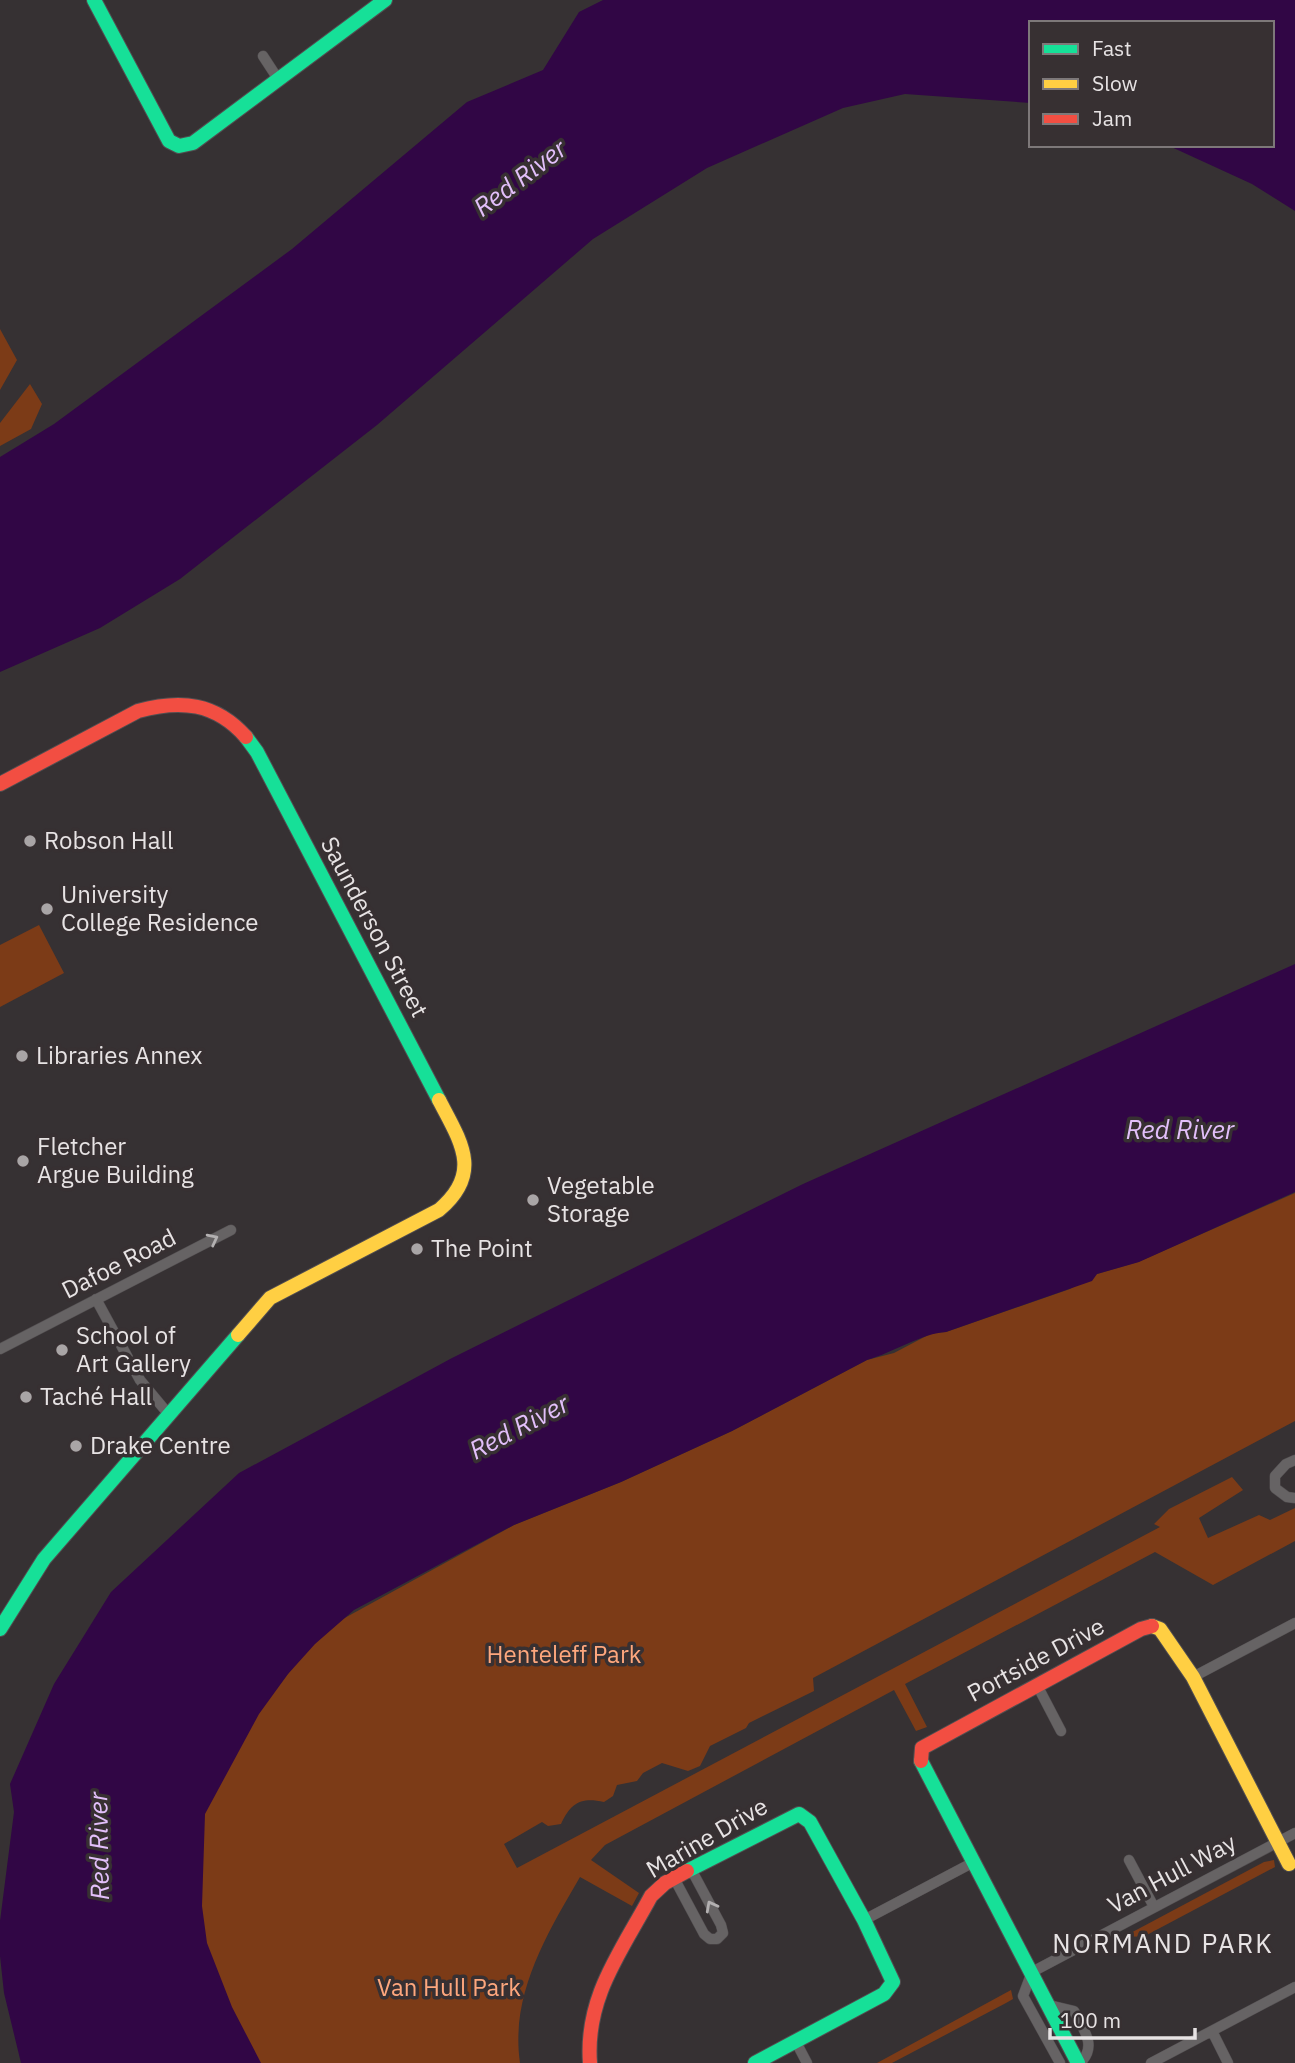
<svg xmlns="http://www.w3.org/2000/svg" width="1295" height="2063" font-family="'IBM Plex Sans',sans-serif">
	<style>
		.green { fill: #7c3b17 }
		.water { fill: #310645 }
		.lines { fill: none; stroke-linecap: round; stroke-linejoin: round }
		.street-casing { stroke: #524e50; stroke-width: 11 }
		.fast-casing { stroke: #524e50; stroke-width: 16 }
		.slow-casing { stroke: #524e50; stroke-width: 16 }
		.jam-casing { stroke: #524e50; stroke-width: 16 }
		.street { stroke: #666364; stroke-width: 10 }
		.fast { stroke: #16e098; stroke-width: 14 }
		.slow { stroke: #ffcf43; stroke-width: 14 }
		.jam { stroke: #f24e42; stroke-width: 14 }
		.oneway { stroke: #b3b0b1 }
		.poi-dot { fill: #a9a5a6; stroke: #373032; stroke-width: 2.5 }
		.labels { text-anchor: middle; stroke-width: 7; stroke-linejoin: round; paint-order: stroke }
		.poi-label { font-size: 24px; fill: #e7e3e4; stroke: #373032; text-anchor: start }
		.street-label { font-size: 24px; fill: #e7e3e4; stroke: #373032 }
		.park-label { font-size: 24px; fill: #fea77d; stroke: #373032 }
		.water-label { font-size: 26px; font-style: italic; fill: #e2bffa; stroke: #373032 }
		.neighbourhood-label { font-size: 26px; letter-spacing: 2px; fill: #e7e3e4; stroke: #373032 }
	</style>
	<rect width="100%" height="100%" fill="#363133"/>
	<!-- green -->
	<path class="green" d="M 0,329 L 17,360 L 0,390 Z
		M 30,384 L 42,404 L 31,429 L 0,446 L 0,423 Z
		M 39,925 L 64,973 L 0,1007 L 0,945 Z
		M 1295,1193 L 1295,1421 L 813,1678 L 814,1691 L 749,1723 L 746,1728 L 710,1746 L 700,1766 L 688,1771 L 662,1763 L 643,1773 L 637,1781 L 617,1785 L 613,1796 L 604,1802 C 582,1797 571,1802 561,1824 L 548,1826 L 542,1822 L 504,1844 L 517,1868 L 1160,1527 L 1154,1524 L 1169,1509 L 1232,1477 L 1243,1490 L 1199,1518 L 1208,1538 L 1259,1515 L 1270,1520 L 1295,1508 L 1295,1541 L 1213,1585 L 1155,1552 L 905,1684 L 927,1727 L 916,1731 L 894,1690 L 605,1845 L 591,1860 L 639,1893 L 632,1906 L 580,1877 C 547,1934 510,1994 520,2063 L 250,2063 L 202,1973 L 199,1797 L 223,1758 L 321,1631 L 514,1525 L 621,1482 L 732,1431 L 867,1360 L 894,1353 L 932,1333 L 946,1332 L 1070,1289 L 1097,1274 L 1138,1262 Z
		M 1274,1860 L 1275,1867 L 1143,1937 L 1125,1936 L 1264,1862 Z
		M 1011,1990 L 1013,1999 L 1006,2003 L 892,2063 L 877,2063 Z"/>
	<!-- water -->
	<path class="water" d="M 603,0 L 1295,0 L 1295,211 L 1252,184 L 1167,145 L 1272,145 L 1272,23 L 1031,23 L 1031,103 L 905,94 L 843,108 L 707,168 L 593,239 L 377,425 L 180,579 L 100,628 L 0,672 L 0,457 L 54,424 L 292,249 L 467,102 L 543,70 L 579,12 Z
		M 1295,964 L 1295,1192 L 1139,1262 L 1097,1274 L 1092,1281 L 946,1332 C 923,1333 892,1353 867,1360 L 732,1431 L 621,1482 L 514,1525 L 455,1556 L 354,1610 L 315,1644 L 288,1674 L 259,1714 L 205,1814 L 202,1906 L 207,1943 L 232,2007 L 261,2063 L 21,2063 L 4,1993 L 0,1956 L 0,1921 L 14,1812 L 10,1784 L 54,1684 L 111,1592 L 239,1473 L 452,1358 L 803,1184 Z"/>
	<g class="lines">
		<defs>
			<path id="street" d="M 263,56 L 278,79
				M 96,1299 L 140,1380 L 170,1416
				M 0,1349 L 231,1230
				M 1295,1460 L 1286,1464 L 1275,1476 L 1275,1488 L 1287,1497 L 1295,1498
				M 1193,1677 L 1295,1623
				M 1037,1685 L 1061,1731
				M 1129,1860 L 1154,1907
				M 674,1878 L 704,1934 L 710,1939 L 717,1939 L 723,1933 L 721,1925 L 691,1869
				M 864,1920 L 972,1863
				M 1049,2005 L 1074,2011 C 1083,2029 1098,2046 1080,2063
				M 1212,2031 L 1228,2063
				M 796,2042 L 807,2063
				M 1060,2063 L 1023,1996 L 1032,1972 L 1295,1833
				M 1151,2063 L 1295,1987"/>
			<path id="fast" d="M 94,0 L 169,141 L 179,146 L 193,143 L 385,0
				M 246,737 L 257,752 L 439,1100
				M 0,1629 L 44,1559 L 238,1335
				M 921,1761 L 1078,2063
				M 687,1871 L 799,1814 L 810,1822 L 864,1920 L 893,1982 L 884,1994 L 755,2063"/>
			<path id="slow" d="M 238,1335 L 270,1298 L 439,1210 C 483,1173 461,1142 439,1100
				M 1152,1626 L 1160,1629 L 1193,1677 L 1289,1864"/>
			<path id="jam" d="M 0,784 L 138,711 C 181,699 216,703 246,737
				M 921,1761 L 922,1748 L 1141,1629 L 1152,1626
				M 590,2063 C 585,1997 621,1952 651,1896 L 665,1883 L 687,1871"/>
		</defs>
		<!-- street casing -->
		<use href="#street" class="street-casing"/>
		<!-- fast casing -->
		<use href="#fast" class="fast-casing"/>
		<!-- slow casing -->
		<use href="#slow" class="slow-casing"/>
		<!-- jam casing -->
		<use href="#jam" class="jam-casing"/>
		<!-- street -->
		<use href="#street" class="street"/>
		<!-- fast -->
		<use href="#fast" class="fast"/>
		<!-- slow -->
		<use href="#slow" class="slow"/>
		<!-- jam -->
		<use href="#jam" class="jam"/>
	</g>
	<!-- one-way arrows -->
	<defs><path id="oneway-chevron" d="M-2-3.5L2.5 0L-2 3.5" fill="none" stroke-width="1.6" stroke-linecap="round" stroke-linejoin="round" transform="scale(1.75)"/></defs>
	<g class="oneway">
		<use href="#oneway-chevron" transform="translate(213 1239) rotate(-27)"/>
		<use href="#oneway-chevron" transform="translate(711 1906) rotate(-118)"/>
	</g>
	<!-- markers -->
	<g class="poi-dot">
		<circle cx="30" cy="841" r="7"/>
		<circle cx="47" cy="909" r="7"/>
		<circle cx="22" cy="1056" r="7"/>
		<circle cx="23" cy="1161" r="7"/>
		<circle cx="533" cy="1200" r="7"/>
		<circle cx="417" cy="1249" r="7"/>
		<circle cx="62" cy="1350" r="7"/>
		<circle cx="26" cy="1397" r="7"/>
		<circle cx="76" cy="1446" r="7"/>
	</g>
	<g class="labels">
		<!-- poi labels -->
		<g class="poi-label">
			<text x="44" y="849">Robson Hall</text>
			<text x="61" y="903">University<tspan x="61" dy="28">College Residence</tspan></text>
			<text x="36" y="1064">Libraries Annex</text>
			<text x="37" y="1155">Fletcher<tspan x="37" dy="28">Argue Building</tspan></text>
			<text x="547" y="1194">Vegetable<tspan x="547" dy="28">Storage</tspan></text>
			<text x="431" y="1257">The Point</text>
			<text x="76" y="1344">School of<tspan x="76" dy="28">Art Gallery</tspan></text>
			<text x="40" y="1405">Taché Hall</text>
			<text x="90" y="1454">Drake Centre</text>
		</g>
		<!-- street labels -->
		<g class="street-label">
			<text transform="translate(374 927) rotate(62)" y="8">Saunderson Street</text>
			<text transform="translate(119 1264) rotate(-27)" y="8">Dafoe Road</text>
			<text transform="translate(1036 1660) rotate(-28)" y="8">Portside Drive</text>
			<text transform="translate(707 1838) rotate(-30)" y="8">Marine Drive</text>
			<text transform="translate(1172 1874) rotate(-28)" y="8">Van Hull Way</text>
		</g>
		<!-- park labels -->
		<g class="park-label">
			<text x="564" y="1663">Henteleff Park</text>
			<text x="449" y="1996">Van Hull Park</text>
		</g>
		<!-- water labels -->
		<g class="water-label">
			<text transform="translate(520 178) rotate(-37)" y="9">Red River</text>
			<text x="1180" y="1139">Red River</text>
			<text transform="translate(519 1427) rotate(-28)" y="9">Red River</text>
			<text transform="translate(99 1846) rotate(-91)" y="9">Red River</text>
		</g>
		<!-- neighbourhood labels -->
		<g class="neighbourhood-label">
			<text x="1163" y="1953">NORMAND PARK</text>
		</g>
	</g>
	<!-- legend -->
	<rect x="1029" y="21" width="245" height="126" fill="#373032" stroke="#7d7879" stroke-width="2"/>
	<rect x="1043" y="44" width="35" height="10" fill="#16e098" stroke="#7d7879" stroke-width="2"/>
	<text x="1092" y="56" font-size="21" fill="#e7e3e4">Fast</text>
	<rect x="1043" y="79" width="35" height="10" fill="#ffcf43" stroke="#7d7879" stroke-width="2"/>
	<text x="1092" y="91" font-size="21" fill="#e7e3e4">Slow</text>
	<rect x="1043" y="114" width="35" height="10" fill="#f24e42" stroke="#7d7879" stroke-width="2"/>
	<text x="1092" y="126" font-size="21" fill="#e7e3e4">Jam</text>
	<!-- scale -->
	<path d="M1050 2028v10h145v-10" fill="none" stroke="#e7e3e4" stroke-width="3.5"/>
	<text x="1060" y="2028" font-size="21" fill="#e7e3e4" stroke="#373032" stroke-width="5" paint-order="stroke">100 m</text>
</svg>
